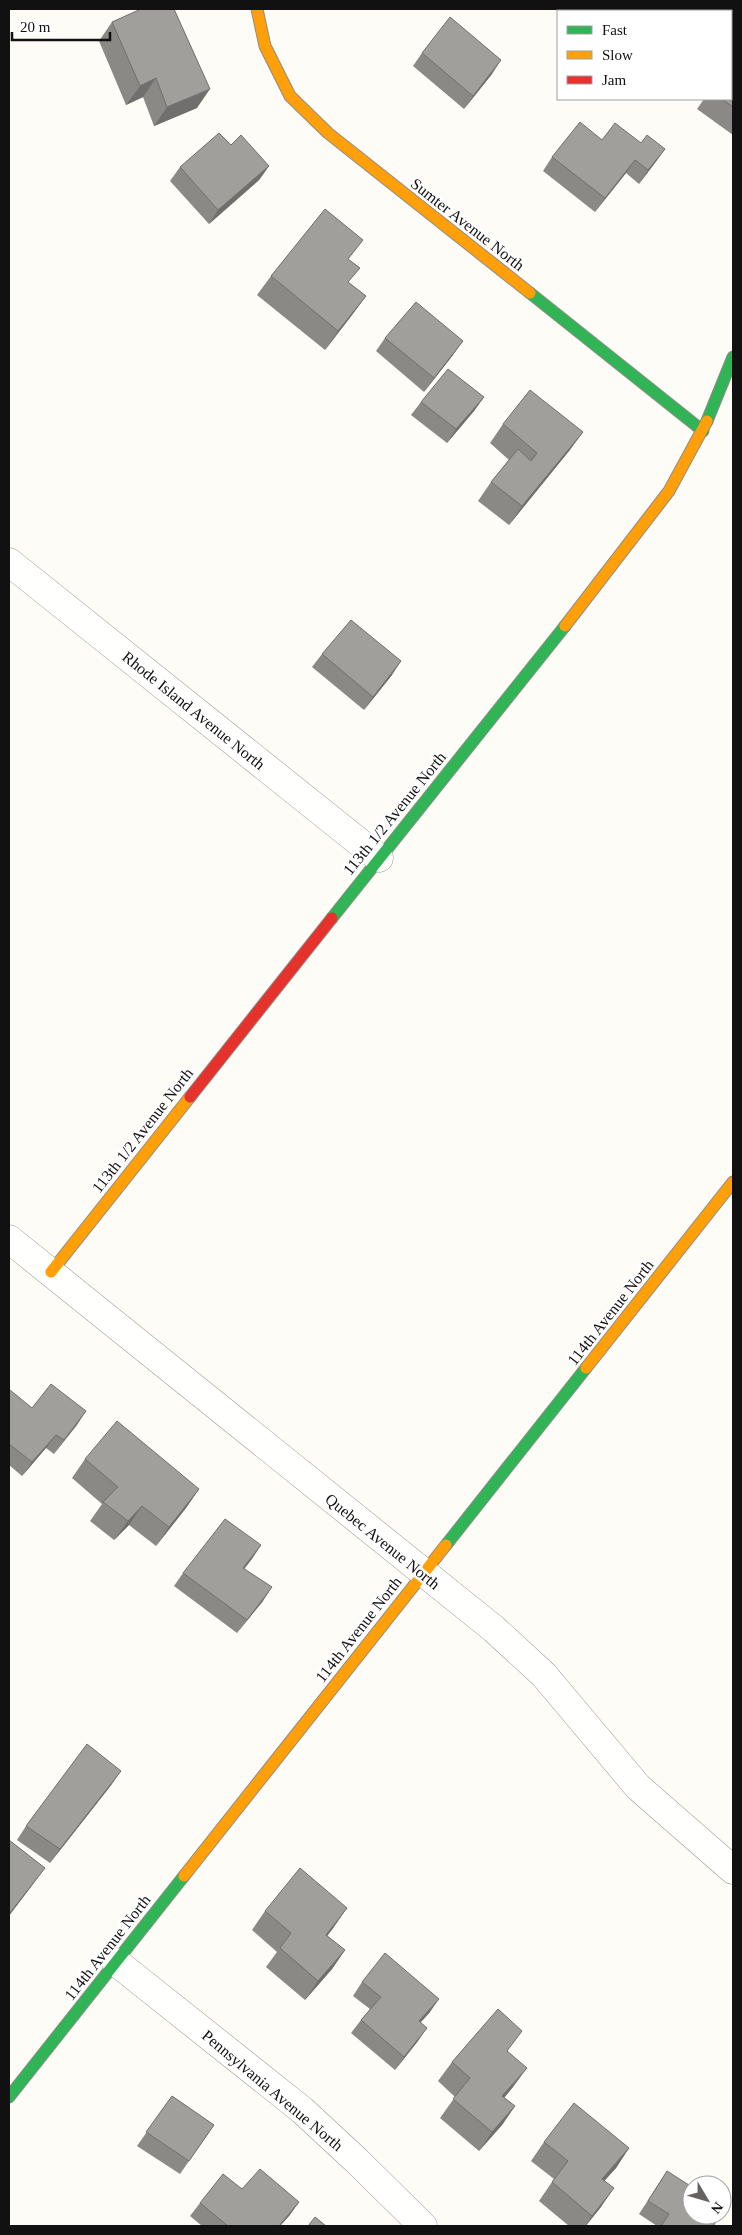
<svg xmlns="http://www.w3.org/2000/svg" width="742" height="2235" font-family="Georgia,serif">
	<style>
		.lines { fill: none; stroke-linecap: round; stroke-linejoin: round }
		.street-casing { stroke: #979795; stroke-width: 29 }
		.fast-casing { stroke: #8e8d8b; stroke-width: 13 }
		.slow-casing { stroke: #8e8d8b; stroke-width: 13 }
		.jam-casing { stroke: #8e8d8b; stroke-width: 13 }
		.street { stroke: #fffffe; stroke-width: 28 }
		.fast { stroke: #30b455; stroke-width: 11 }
		.slow { stroke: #ff9f0a; stroke-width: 11 }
		.jam { stroke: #e5322d; stroke-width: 11 }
		.wall { fill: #8a8986 }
		.shaded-wall { fill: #716f6d }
		.building { fill: #a19f9c; stroke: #716f6d }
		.labels { text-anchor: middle; stroke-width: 5; stroke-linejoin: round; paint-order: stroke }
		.street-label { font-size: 16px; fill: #111; stroke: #fff }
	</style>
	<rect width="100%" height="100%" fill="#fdfcf7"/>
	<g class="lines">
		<defs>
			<path id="street" d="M 9,562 L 379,858
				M 9,1239 L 494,1629 L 544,1675 L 638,1787 L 733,1870
				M 116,1962 L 302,2110 L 357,2161 L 423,2226"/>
			<path id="fast" d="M 530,293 L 703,431
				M 707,421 L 733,357
				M 332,918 L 565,626
				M 446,1545 L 586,1368
				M 9,2097 L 184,1876"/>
			<path id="slow" d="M 257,9 L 265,46 L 290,96 L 328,133 L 530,293
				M 565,626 L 669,491 L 707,421
				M 51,1272 L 190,1097
				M 586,1368 L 733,1182
				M 184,1876 L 446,1545"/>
			<path id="jam" d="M 190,1097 L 332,918"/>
		</defs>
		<!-- street casing -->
		<use href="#street" class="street-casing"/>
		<!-- fast casing -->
		<use href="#fast" class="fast-casing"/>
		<!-- slow casing -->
		<use href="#slow" class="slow-casing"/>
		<!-- jam casing -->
		<use href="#jam" class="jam-casing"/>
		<!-- street -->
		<use href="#street" class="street"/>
		<!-- fast -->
		<use href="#fast" class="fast"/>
		<!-- slow -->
		<use href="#slow" class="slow"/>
		<!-- jam -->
		<use href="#jam" class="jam"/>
	</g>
	<!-- wall -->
	<path class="wall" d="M 112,22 L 197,108 L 154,126 L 143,97 L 126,105 L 99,41 Z
		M 733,26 L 733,135 L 697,109 L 704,99 L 731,99 L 731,30 Z
		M 422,53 L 492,74 L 464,109 L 413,66 Z
		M 602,140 L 641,143 L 665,149 L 639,184 L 626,173 L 595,212 L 543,171 L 552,157 Z
		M 231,145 L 269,166 L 259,180 L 209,224 L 170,181 L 180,167 Z
		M 349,259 L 349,283 L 366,296 L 352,315 L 325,350 L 257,295 L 271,276 Z
		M 385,338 L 453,355 L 424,392 L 376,351 Z
		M 484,397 L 474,411 L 447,443 L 411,415 L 421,402 Z
		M 503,424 L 583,432 L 569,451 L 509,525 L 478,501 L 491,482 L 509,460 L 490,443 Z
		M 322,654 L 392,675 L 364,710 L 312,667 Z
		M 9,1392 L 32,1408 L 86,1411 L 54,1454 L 46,1448 L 22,1476 L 9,1465 Z
		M 85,1459 L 199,1489 L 186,1508 L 156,1546 L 129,1525 L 114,1540 L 90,1521 L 102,1504 L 72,1478 Z
		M 261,1545 L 244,1568 L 263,1601 L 237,1633 L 174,1586 L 183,1573 Z
		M 112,1784 L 50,1863 L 17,1840 L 26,1826 Z
		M 265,1911 L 334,1927 L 327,1936 L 345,1950 L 332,1969 L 305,2000 L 266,1967 L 277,1952 L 252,1930 Z
		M 362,1982 L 430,2012 L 421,2022 L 418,2041 L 395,2070 L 351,2033 L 361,2020 L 370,2009 L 353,1996 Z
		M 508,2051 L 513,2087 L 504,2098 L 515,2106 L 502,2125 L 479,2151 L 440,2118 L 455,2097 L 438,2081 L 452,2062 Z
		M 172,2096 L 214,2125 L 180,2174 L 137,2146 Z
		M 544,2142 L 629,2148 L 616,2168 L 604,2181 L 601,2207 L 586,2226 L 569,2226 L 539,2201 L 554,2179 L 531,2161 Z
		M 667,2171 L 713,2226 L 657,2226 L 639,2214 Z
		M 242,2189 L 299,2202 L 289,2216 L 280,2226 L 202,2226 L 190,2216 L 200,2203 Z"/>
	<!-- shaded-wall -->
	<path class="shaded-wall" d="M 501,60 L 492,74 L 464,109 L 473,96 Z
		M 156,78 L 143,97 L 126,105 L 140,86 Z
		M 210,89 L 197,108 L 154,126 L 167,107 Z
		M 665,149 L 655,163 L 639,184 L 648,170 Z
		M 635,160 L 626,173 L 595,212 L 605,198 Z
		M 269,166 L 259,180 L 209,224 L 218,210 Z
		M 366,296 L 352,315 L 325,350 L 338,331 Z
		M 463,341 L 453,355 L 424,392 L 434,378 Z
		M 484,397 L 474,411 L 447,443 L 456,429 Z
		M 583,432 L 569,451 L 509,525 L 522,506 Z
		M 401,661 L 392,675 L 364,710 L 373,697 Z
		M 86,1411 L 77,1425 L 54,1454 L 64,1440 Z
		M 56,1435 L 46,1448 L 22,1476 L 32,1462 Z
		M 199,1489 L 186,1508 L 156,1546 L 169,1527 Z
		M 142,1506 L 129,1525 L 114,1540 L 128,1521 Z
		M 261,1545 L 252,1559 L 234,1582 L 243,1568 Z
		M 272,1587 L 263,1601 L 237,1633 L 247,1620 Z
		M 121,1771 L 112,1784 L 50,1863 L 60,1849 Z
		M 45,1868 L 31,1887 L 9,1916 L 9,1914 Z
		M 347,1908 L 334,1927 L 313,1954 L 326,1935 Z
		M 345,1950 L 332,1969 L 305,2000 L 318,1981 Z
		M 439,1999 L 430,2012 L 409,2035 L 419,2021 Z
		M 427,2028 L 418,2041 L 395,2070 L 404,2057 Z
		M 527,2068 L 513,2087 L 489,2115 L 502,2096 Z
		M 515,2106 L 502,2125 L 479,2151 L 492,2132 Z
		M 629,2148 L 616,2168 L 589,2198 L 602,2179 Z
		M 614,2188 L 601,2207 L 585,2226 L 592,2216 Z
		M 299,2202 L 289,2216 L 280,2226 L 279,2226 Z"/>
	<!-- building -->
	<path class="building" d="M 141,9 L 174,9 L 210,89 L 167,107 L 156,78 L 140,86 L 112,22 Z
		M 450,17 L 501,60 L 473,96 L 422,53 Z
		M 733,26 L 733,49 L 731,47 L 731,30 Z
		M 733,61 L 733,107 L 722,99 L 731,99 L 731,64 Z
		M 580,122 L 602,140 L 615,123 L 641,143 L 647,135 L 665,149 L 648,170 L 635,160 L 605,198 L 552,157 Z
		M 219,133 L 231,145 L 241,135 L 269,166 L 218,210 L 180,167 Z
		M 325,209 L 363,240 L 348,259 L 360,268 L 348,282 L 366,296 L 338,331 L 271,276 Z
		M 416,302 L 463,341 L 434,378 L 385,338 Z
		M 448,369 L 484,397 L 456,429 L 421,402 Z
		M 530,390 L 583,432 L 522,506 L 491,482 L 518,449 L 531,461 L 537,453 L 503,424 Z
		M 351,620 L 401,661 L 373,697 L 322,654 Z
		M 51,1384 L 86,1411 L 64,1440 L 56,1435 L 32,1462 L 9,1444 L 9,1392 L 10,1390 L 32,1408 Z
		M 117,1421 L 199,1489 L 169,1527 L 142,1506 L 128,1521 L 103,1502 L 118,1487 L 85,1459 Z
		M 225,1519 L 261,1545 L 243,1568 L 272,1587 L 247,1620 L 183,1573 Z
		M 87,1744 L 121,1771 L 60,1849 L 26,1826 Z
		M 9,1840 L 45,1868 L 9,1914 Z
		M 300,1868 L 347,1908 L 326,1935 L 345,1950 L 318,1981 L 280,1948 L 291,1933 L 265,1911 Z
		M 385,1953 L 439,1999 L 419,2021 L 427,2028 L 404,2057 L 361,2020 L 381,1997 L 362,1982 Z
		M 498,2009 L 522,2031 L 507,2051 L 527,2068 L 502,2096 L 515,2106 L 492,2132 L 453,2099 L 470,2078 L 452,2062 Z
		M 172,2096 L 214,2125 L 189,2161 L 146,2132 Z
		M 574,2103 L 629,2148 L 602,2179 L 614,2188 L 592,2216 L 552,2182 L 568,2161 L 544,2142 Z
		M 260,2169 L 299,2202 L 279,2226 L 228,2226 L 200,2203 L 223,2174 L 242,2189 Z
		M 667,2171 L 692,2187 L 692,2215 L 721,2215 L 713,2226 L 661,2226 L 669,2214 L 648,2201 Z
		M 722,2207 L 725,2209 L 722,2213 Z
		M 315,2217 L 326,2226 L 308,2226 Z"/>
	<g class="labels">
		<!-- street labels -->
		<g class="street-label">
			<text transform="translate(468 224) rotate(38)" y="6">Sumter Avenue North</text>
			<text transform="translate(194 710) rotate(39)" y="6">Rhode Island Avenue North</text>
			<text transform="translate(394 813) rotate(-51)" y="6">113th 1/2 Avenue North</text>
			<text transform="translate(142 1130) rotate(-52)" y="6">113th 1/2 Avenue North</text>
			<text transform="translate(610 1312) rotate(-52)" y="6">114th Avenue North</text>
			<text transform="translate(383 1541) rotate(39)" y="6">Quebec Avenue North</text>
			<text transform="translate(358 1629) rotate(-52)" y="6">114th Avenue North</text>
			<text transform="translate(107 1947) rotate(-52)" y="6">114th Avenue North</text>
			<text transform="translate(273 2090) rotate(40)" y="6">Pennsylvania Avenue North</text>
		</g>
	</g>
	<!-- border -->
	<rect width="742" height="2235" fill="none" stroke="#111111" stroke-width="20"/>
	<!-- legend -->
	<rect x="557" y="10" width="175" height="90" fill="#ffffff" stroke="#a0a0a0"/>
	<rect x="567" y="26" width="25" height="8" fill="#30b455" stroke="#a0a0a0"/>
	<text x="602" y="35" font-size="15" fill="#111111">Fast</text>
	<rect x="567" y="51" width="25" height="8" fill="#ff9f0a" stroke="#a0a0a0"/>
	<text x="602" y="60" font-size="15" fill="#111111">Slow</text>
	<rect x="567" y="76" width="25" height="8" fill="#e5322d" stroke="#a0a0a0"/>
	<text x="602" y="85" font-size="15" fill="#111111">Jam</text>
	<!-- north arrow -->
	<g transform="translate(707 2200) rotate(128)"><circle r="24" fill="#ffffff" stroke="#a0a0a0"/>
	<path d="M0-4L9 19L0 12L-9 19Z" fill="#646362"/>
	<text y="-8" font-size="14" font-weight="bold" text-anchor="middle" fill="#111111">N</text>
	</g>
	<!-- scale -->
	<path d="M12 32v8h98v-8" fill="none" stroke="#111111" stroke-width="2.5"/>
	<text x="20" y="32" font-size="15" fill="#111111" stroke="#ffffff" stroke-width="4" paint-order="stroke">20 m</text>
</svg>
